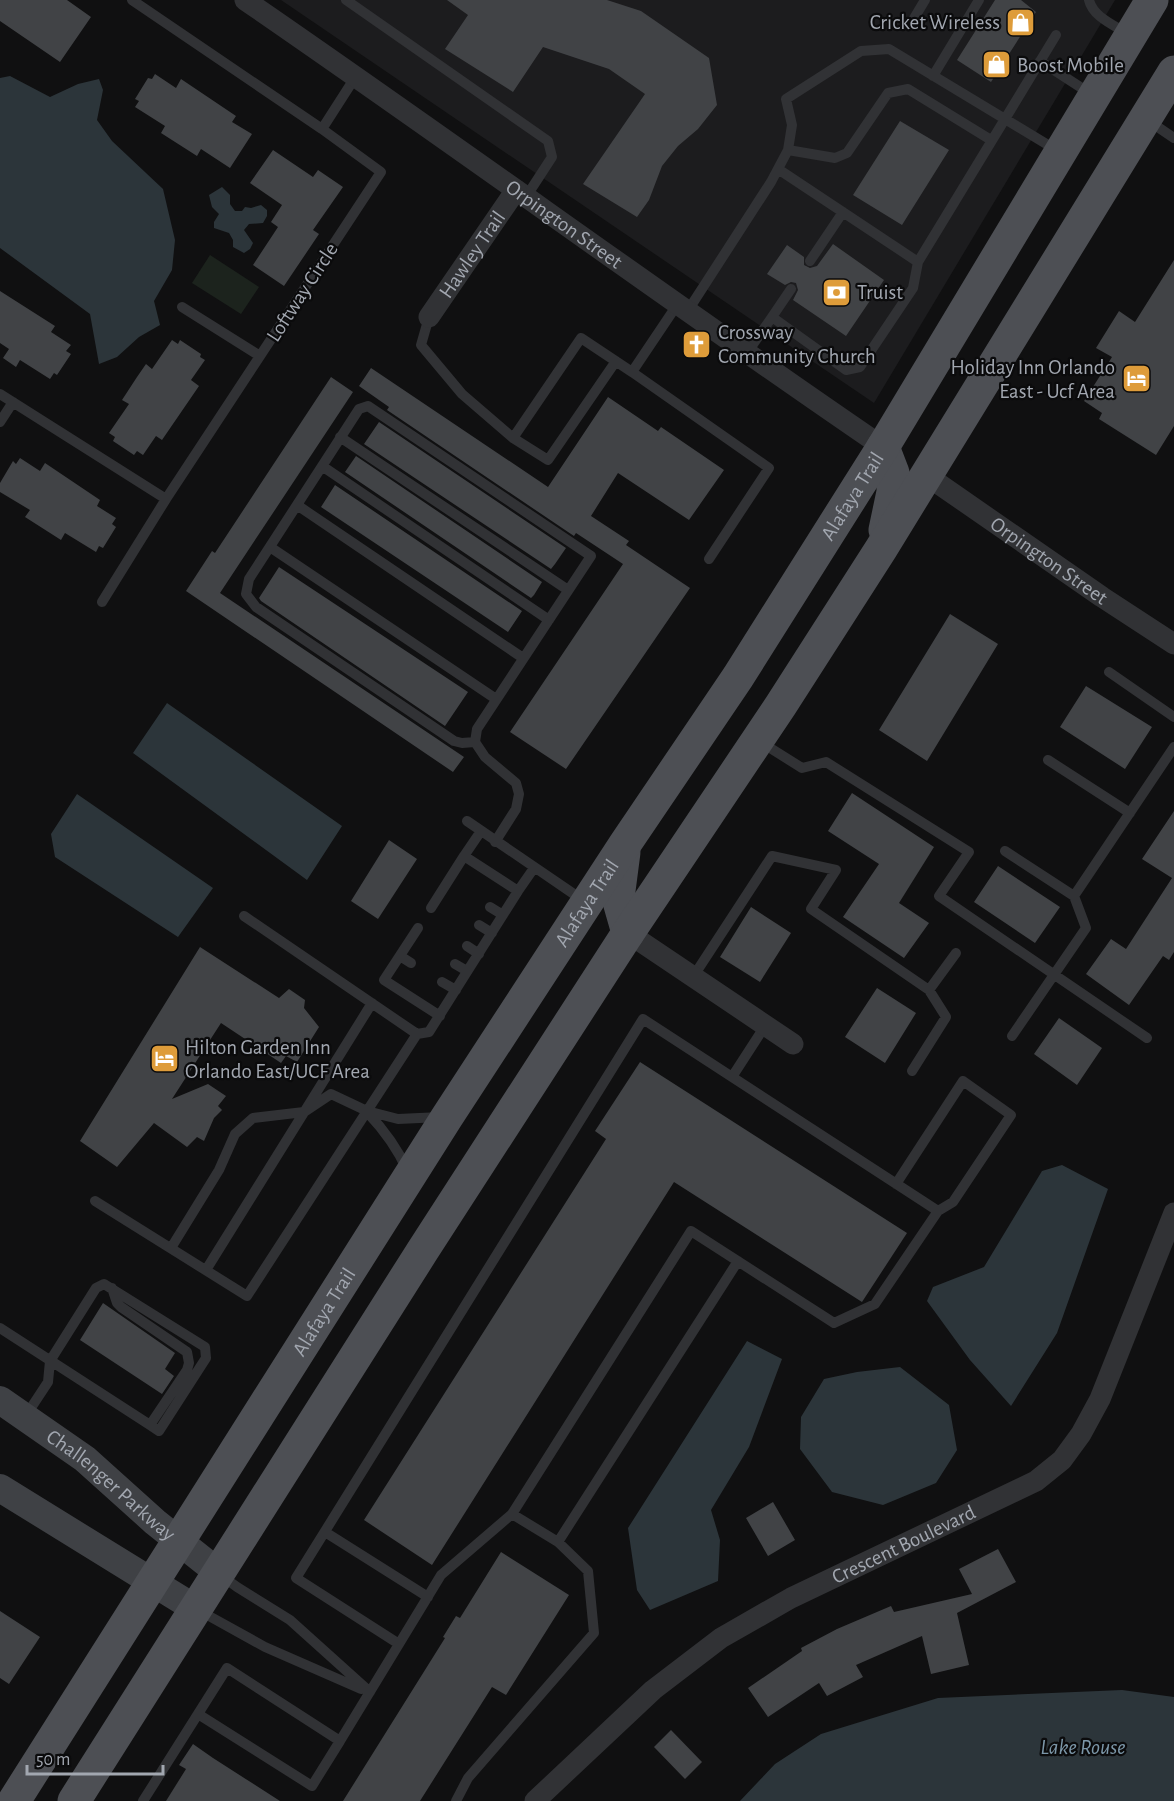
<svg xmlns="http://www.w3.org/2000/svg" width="1174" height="1801" font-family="'Alegreya Sans',sans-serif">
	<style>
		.built { fill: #1c1c1e }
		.green { fill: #1c231d }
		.water { fill: #2c353a }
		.building { fill: #414346 }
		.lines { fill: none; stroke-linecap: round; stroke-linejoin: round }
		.service { stroke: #313235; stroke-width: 10 }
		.minor { stroke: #313235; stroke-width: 21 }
		.secondary { stroke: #3f4145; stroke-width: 28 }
		.primary { stroke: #4d4f54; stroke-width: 33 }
		.labels { text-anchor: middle; stroke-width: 4.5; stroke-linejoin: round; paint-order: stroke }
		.poi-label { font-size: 21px; fill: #a2a7b0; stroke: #0b0b0c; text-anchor: start }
		.street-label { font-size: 21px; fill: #a2a7b0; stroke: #0b0b0c }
		.water-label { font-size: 22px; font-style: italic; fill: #7c97a9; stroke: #0b0b0c }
	</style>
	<rect width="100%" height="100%" fill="#101011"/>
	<!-- built -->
	<path class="built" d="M 281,0 L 1115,0 L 874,403 Z"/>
	<!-- green -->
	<path class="green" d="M 210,255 L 259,287 L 241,314 L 192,283 Z"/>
	<!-- water -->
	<path class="water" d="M 10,76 L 50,97 L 78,84 L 99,79 L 103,90 L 97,120 L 112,141 L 163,189 L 175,240 L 172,270 L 154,301 L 160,325 L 139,337 L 117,357 L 99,364 L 90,314 L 0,248 L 0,78 Z
		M 222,187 L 230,195 L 230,204 L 235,211 L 242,211 L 245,207 L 251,208 L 261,205 L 267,210 L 267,216 L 263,223 L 249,224 L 244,230 L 253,243 L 250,249 L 244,253 L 233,247 L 233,240 L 229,233 L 214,228 L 214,222 L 219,214 L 212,207 L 209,195 Z
		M 167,703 L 342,826 L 307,880 L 133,753 Z
		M 77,794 L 213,888 L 178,937 L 55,857 L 51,834 Z
		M 1062,1165 L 1108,1189 L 1057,1333 L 1011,1406 L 970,1360 L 927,1301 L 933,1287 L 984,1267 L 1042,1171 Z
		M 747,1341 L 782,1359 L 749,1447 L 711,1510 L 720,1540 L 718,1581 L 650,1610 L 637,1590 L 628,1528 Z
		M 900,1367 L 949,1405 L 957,1450 L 936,1483 L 883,1505 L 832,1492 L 800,1449 L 801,1417 L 824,1379 L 857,1372 Z
		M 1122,1690 L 1174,1697 L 1174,1801 L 740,1801 L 775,1764 L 821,1734 L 938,1698 Z"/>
	<!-- building -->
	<path class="building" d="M 0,0 L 67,0 L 91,17 L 60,62 L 0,21 Z
		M 447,0 L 607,0 L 641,11 L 709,58 L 717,105 L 698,129 L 678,146 L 662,166 L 649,200 L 637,217 L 583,184 L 645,94 L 609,69 L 543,47 L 513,92 L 445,49 L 468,15 Z
		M 995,0 L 1021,0 L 1036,12 L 991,82 L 957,60 Z
		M 155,74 L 176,88 L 181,79 L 236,116 L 232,122 L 252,134 L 230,168 L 201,149 L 197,156 L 161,133 L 165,126 L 135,107 L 139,101 L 135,99 L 148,78 L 152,79 Z
		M 900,121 L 949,150 L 902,225 L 853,195 Z
		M 273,150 L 313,177 L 318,170 L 343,187 L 313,230 L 319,234 L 284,286 L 253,265 L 278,227 L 271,222 L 282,205 L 250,183 Z
		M 833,244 L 884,280 L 846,336 L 793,300 L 798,290 L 796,283 L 791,282 L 785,285 L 767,274 L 787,245 L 804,257 L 804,265 L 810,268 L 817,266 Z
		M 1174,260 L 1174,426 L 1156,455 L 1099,419 L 1102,413 L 1084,401 L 1112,357 L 1096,348 L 1119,311 L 1135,322 Z
		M 0,291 L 55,326 L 51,332 L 71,345 L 66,351 L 71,354 L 57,375 L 54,373 L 50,379 L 20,360 L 16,367 L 3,358 L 9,349 L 0,343 Z
		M 172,340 L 178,344 L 180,340 L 201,354 L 200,357 L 205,360 L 191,380 L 199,386 L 162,440 L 156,436 L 143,455 L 137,451 L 134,455 L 113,441 L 115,437 L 109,433 L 129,404 L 122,400 L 137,377 L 146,364 L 152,369 Z
		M 371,368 L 548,487 L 608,397 L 658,431 L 661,427 L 724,470 L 689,520 L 618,473 L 591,516 L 629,541 L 626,545 L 690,588 L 566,769 L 510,732 L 623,564 L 576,533 L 574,536 L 387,410 L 389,407 L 359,386 Z
		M 331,377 L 353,392 L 220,593 L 464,757 L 453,772 L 186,591 L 212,551 L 215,553 Z
		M 379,422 L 566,548 L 555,564 L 551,569 L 364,444 Z
		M 356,456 L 542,582 L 534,595 L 531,598 L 345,472 Z
		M 20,458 L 40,471 L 45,463 L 100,500 L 97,506 L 116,518 L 112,524 L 116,527 L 103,548 L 99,546 L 96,552 L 65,533 L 61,540 L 25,517 L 30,510 L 0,492 L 0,483 L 13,461 L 16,464 Z
		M 335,485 L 522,611 L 508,632 L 321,507 Z
		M 279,567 L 468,692 L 445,726 L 261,601 L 259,598 Z
		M 950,614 L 998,644 L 927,761 L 879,730 Z
		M 1086,686 L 1152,727 L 1125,769 L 1060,727 Z
		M 852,793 L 934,847 L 899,903 L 929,923 L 904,958 L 843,917 L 879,864 L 828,831 Z
		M 1174,811 L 1174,952 L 1169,960 L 1163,956 L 1129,1005 L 1086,974 L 1111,939 L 1126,949 L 1172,878 L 1142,859 Z
		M 389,840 L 417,859 L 378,919 L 351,901 Z
		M 998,866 L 1060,907 L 1035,943 L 974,902 Z
		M 751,907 L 791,933 L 760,982 L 720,957 Z
		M 200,947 L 279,998 L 289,989 L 305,1000 L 304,1008 L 319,1027 L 297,1062 L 286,1056 L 281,1063 L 221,1023 L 172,1099 L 208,1084 L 226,1096 L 218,1106 L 222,1110 L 214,1118 L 204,1141 L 197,1137 L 187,1147 L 154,1123 L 117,1167 L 80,1141 Z
		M 877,988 L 916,1013 L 885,1063 L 845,1037 Z
		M 1059,1018 L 1102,1048 L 1077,1085 L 1034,1054 Z
		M 640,1062 L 907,1233 L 862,1302 L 674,1182 L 432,1565 L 364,1520 L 606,1139 L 595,1131 Z
		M 103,1303 L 175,1353 L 165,1369 L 174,1376 L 162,1394 L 80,1340 Z
		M 773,1502 L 795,1540 L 768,1556 L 746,1518 Z
		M 998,1549 L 1016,1582 L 957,1613 L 969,1665 L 931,1674 L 922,1636 L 856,1665 L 863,1677 L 827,1696 L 819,1683 L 768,1717 L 748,1688 L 802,1651 L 801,1648 L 837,1629 L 891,1606 L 894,1612 L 972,1594 L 959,1569 Z
		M 501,1552 L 569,1595 L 506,1695 L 492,1687 L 420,1801 L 343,1801 L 445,1638 L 443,1637 L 456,1616 L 460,1618 Z
		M 0,1611 L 40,1637 L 9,1684 L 0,1678 Z
		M 671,1730 L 702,1762 L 685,1779 L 654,1747 Z
		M 193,1744 L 213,1758 L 280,1801 L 166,1801 L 186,1769 L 179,1765 Z"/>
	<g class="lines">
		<!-- service -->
		<path class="service" d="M 346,0 L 548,141 L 552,157 L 526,197
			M 1089,0 C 1093,17 1114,25 1128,34
			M 910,25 L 925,0
			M 1040,61 L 1091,94
			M 933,76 L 979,0
			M 1149,121 L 1174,138
			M 322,129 L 356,76
			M 788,150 L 835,158 L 847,153 L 888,93 L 908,89 L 991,140
			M 778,169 L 918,262
			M 810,261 L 843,212
			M 182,307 L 260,356
			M 687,312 L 771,182 L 788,150 L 792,125 L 786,99 L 861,51 L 889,49 L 1058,151
			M 429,317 L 421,345 L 462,394 L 513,438 L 548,460 L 616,361
			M 772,317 L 791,289
			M 747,353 L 772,317 L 846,370 L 860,367 L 913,288 L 918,262 L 1056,35
			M 632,372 L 769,468 L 709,559
			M 0,394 L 166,499
			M 0,422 L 13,402
			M 340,437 L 568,590
			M 513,438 L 581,338 L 632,372 L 677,305
			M 322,466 L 549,620
			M 297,505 L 523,658
			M 270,547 L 496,699
			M 102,602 L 166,499 L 381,172 L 322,129 L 132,0
			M 1109,672 L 1174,717
			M 759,741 L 802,768 L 826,762 L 969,852 L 939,896 L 1147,1038
			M 475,742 L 462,743 L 454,741 L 256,607 L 246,594 L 249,579 L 359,409 L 368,406 L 591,556 L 477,729 L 475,742 L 485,757 L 516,783 L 519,794 L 516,809 L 495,842
			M 1048,760 L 1130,813
			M 467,821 L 584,901
			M 481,831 L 464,856 L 518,891 L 534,868
			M 1005,851 L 1074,896 L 1086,928 L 1012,1036
			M 1074,896 L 1174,747
			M 490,907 L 503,915
			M 431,908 L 464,856
			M 479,925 L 492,933
			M 418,928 L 384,980 L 440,1016
			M 467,946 L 479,954
			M 400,956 L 411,963
			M 455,964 L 467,971
			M 693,977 L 772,856 L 836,870 L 811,909 L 929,990 L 956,953
			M 442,982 L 456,990
			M 417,1034 L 429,1032 L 518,891
			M 912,1071 L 946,1017 L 929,990
			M 732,1077 L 765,1026
			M 367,1112 C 384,1130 397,1147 407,1170
			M 896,1184 L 963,1081 L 1011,1115 L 953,1202 L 938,1211
			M 95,1201 L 247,1296 L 417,1034 L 244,916
			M 171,1248 L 219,1170 L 235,1134 L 253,1118 L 304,1112 L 331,1094 L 367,1111 L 398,1119 L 441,1117
			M 206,1270 L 372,1003
			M 112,1288 L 117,1303 L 121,1307 L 187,1352 L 189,1363 L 187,1370 L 150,1425
			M 0,1328 L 150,1425 L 159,1431 L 206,1358 L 205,1347 L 104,1284 L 96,1288 L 50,1361 L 48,1382 L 25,1417
			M 512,1514 L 558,1542 L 738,1261
			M 325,1532 L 428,1597
			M 222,1576 L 237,1587 L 290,1620 L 370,1692
			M 200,1611 L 265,1647 L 361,1689
			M 198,1714 L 312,1786 L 340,1741
			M 143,1801 L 227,1668 L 340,1741 L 441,1575 L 512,1514 L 691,1231 L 834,1323 L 875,1304 L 938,1211 L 643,1019 L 296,1578 L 399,1644
			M 456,1801 L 468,1778 L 594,1633 L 588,1571 L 558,1542"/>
		<!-- minor -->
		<g class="minor">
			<path id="s1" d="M 245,0 C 459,147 669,301 883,447"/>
			<path id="s2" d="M 429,317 L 516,190"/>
			<path id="s3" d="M 926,475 L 1102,597 L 1174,644"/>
			<path d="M 628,933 L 793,1044"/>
			<path id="s4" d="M 535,1801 L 653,1690 L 721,1638 L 791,1598 L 1036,1481 L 1062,1460 L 1081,1434 L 1100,1399 L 1174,1213"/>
		</g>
		<!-- secondary -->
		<g class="secondary">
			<path id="s5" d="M 0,1400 L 85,1459 L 155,1522 L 219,1573"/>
			<path d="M 0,1488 L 196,1609"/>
		</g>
		<!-- primary -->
		<g class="primary">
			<path d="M 883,447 L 893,473 L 893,492 L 885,530"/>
			<path d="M 624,852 L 618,898 L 628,933"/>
			<path id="s6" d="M 14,1801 L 447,1117 L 625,844 L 738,677 L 883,447 L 1152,0"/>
			<path d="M 74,1801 L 423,1250 L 628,933 L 781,705 L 881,549 L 1174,72"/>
		</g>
	</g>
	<!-- icons -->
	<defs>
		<symbol id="shop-square" viewBox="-11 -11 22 22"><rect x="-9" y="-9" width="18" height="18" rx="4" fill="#de9c3a" stroke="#0b0b0c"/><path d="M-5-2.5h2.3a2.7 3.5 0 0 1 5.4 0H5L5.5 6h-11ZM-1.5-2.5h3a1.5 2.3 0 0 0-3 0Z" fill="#fff"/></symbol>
		<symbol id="bank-square" viewBox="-11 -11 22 22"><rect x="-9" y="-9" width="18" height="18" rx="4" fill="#de9c3a" stroke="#0b0b0c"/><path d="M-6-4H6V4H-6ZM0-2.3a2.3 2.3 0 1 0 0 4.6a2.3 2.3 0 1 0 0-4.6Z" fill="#fff"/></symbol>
		<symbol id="church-square" viewBox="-11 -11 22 22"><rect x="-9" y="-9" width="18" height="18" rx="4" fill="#de9c3a" stroke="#0b0b0c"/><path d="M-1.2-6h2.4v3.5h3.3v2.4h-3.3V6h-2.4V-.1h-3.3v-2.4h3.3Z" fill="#fff"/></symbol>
		<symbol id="hotel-square" viewBox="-11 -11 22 22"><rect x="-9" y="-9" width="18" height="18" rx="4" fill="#de9c3a" stroke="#0b0b0c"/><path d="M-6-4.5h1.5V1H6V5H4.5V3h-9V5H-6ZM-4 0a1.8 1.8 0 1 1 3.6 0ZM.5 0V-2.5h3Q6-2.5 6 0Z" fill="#fff"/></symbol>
	</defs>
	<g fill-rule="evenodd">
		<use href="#shop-square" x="1004" y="6" width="33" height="33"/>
		<use href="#shop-square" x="980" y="48" width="33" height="33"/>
		<use href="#bank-square" x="820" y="276" width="33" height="33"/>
		<use href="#church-square" x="680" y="328" width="33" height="33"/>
		<use href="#hotel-square" x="1120" y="362" width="33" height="33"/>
		<use href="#hotel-square" x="148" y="1042" width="33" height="33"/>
	</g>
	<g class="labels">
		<!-- poi labels -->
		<g class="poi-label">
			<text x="1000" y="29" text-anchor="end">Cricket Wireless</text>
			<text x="1017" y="72">Boost Mobile</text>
			<text x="857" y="299">Truist</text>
			<text x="718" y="339">Crossway<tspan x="718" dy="24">Community Church</tspan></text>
			<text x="1115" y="374" text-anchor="end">Holiday Inn Orlando<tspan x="1115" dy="24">East - Ucf Area</tspan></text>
			<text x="185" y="1054">Hilton Garden Inn<tspan x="185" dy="24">Orlando East/UCF Area</tspan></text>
		</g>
		<!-- street labels -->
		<g class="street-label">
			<text dy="7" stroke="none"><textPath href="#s1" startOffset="390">Orpington Street</textPath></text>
			<text dy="7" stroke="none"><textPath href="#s2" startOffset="76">Hawley Trail</textPath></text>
			<text transform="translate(302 292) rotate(-57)" y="7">Loftway Circle</text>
			<text dy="7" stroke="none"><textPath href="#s6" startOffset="1551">Alafaya Trail</textPath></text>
			<text dy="7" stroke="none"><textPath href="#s3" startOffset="150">Orpington Street</textPath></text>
			<text dy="7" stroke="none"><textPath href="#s6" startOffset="1065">Alafaya Trail</textPath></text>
			<text dy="7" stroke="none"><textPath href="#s6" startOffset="579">Alafaya Trail</textPath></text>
			<text dy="7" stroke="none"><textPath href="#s5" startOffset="140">Challenger Parkway</textPath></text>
			<text dy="7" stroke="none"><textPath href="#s4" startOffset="453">Crescent Boulevard</textPath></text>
		</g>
		<!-- water labels -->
		<g class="water-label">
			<text x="1083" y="1754">Lake Rouse</text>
		</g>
	</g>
	<!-- scale -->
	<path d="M27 1765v9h136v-9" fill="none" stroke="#a2a7b0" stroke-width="3"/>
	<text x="36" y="1765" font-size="18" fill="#a2a7b0" stroke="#0b0b0c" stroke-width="4.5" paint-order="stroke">50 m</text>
</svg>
